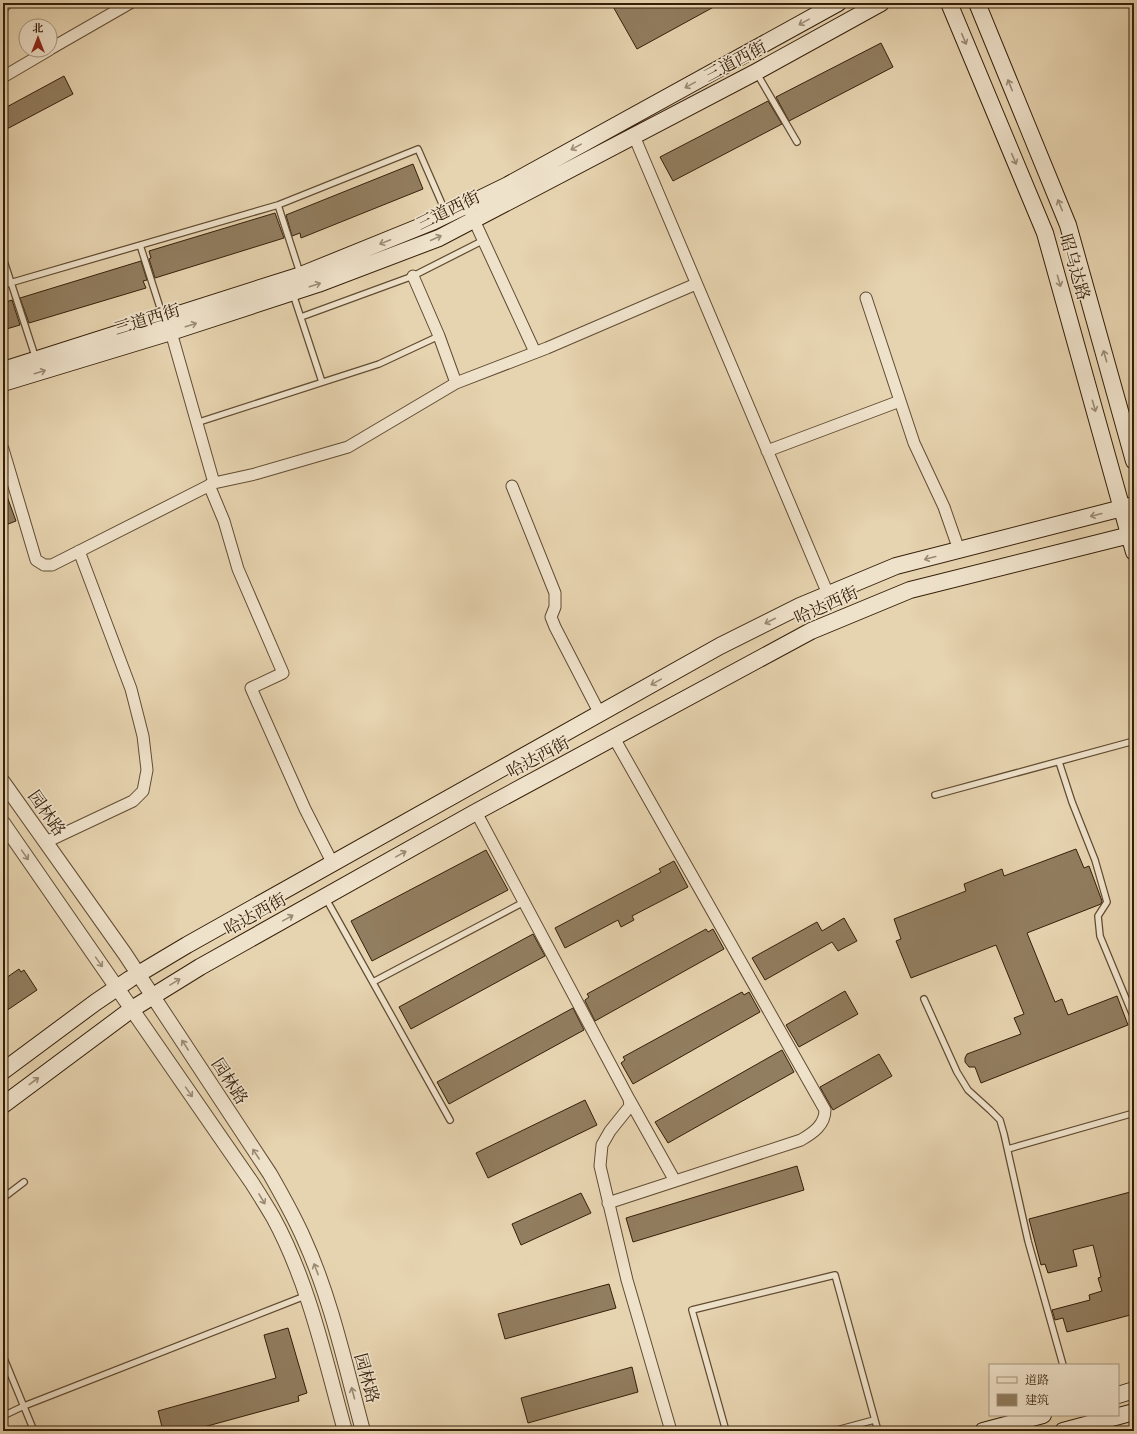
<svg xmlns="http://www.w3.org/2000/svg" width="1137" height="1434" font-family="'IM FELL DW Pica','Noto Serif SC',serif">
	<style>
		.building { fill: #917d5f; stroke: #351f09 }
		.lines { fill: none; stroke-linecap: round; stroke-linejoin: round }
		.service-casing { stroke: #614c32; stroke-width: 8 }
		.minor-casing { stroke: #614c32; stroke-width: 13 }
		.tertiary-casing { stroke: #614c32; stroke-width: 16 }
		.secondary-casing { stroke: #351f09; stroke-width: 18 }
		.service { stroke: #efe2cb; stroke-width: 5.5 }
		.minor { stroke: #efe2cb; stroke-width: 11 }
		.tertiary { stroke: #efe2cb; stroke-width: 14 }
		.secondary { stroke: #efe2cb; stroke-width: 16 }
		.oneway { stroke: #9b8a74 }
		.labels { text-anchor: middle; stroke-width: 3.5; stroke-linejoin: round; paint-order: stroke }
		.street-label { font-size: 17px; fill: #351f09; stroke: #efe2cb }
	</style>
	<rect width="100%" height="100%" fill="#e6d3af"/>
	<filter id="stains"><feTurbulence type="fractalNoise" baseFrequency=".005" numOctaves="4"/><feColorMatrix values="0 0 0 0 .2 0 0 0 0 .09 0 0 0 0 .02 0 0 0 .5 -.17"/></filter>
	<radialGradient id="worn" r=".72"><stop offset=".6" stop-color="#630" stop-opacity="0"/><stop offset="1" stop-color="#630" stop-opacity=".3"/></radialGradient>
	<!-- building -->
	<path class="building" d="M 611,3 L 721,3 L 637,49 Z
		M 881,43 L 893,67 L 789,121 L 776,97 Z
		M 64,76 L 73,94 L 3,131 L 3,109 Z
		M 768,101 L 782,124 L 673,181 L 660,157 Z
		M 413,164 L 423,189 L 301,238 L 300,233 L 292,236 L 286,215 Z
		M 275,213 L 284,238 L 155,278 L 149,259 L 151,258 L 149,251 Z
		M 141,261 L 147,280 L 143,281 L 146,288 L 29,323 L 20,298 Z
		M 12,300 L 20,325 L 3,330 L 3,303 Z
		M 3,488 L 4,488 L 16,521 L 3,526 Z
		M 1076,849 L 1084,868 L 1089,866 L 1102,901 L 1101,904 L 1027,933 L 1055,1002 L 1062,999 L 1068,1015 L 1117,996 L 1128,1025 L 981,1083 L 975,1067 L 969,1067 L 965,1062 L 965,1058 L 967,1054 L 1021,1034 L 1014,1018 L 1024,1014 L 996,945 L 911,978 L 896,941 L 901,939 L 894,919 L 966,891 L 964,884 L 1002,869 L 1004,876 Z
		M 486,850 L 508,890 L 372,961 L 351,921 Z
		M 674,861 L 688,887 L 632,916 L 634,920 L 621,927 L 618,920 L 565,948 L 555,928 L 661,872 L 659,869 Z
		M 844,918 L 857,941 L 838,951 L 832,942 L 765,980 L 752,958 L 817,922 L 822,931 Z
		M 706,929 L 708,932 L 713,929 L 724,949 L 595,1021 L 585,1001 L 585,1000 L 589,997 L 587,994 Z
		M 533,934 L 545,956 L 411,1029 L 399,1007 Z
		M 19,969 L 21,972 L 24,970 L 37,990 L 3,1013 L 3,980 Z
		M 845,991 L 858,1014 L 799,1047 L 786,1025 Z
		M 742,992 L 744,995 L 749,992 L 760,1012 L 633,1084 L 621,1063 L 625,1060 L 623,1057 Z
		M 573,1008 L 584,1030 L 449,1104 L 437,1082 Z
		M 782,1050 L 794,1072 L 668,1143 L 655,1122 Z
		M 879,1054 L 892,1076 L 833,1110 L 820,1087 Z
		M 585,1100 L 597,1125 L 488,1178 L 476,1153 Z
		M 797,1166 L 804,1190 L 633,1242 L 626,1218 Z
		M 1134,1191 L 1134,1314 L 1067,1332 L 1063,1318 L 1055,1320 L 1052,1310 L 1090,1300 L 1089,1295 L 1102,1291 L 1098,1278 L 1101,1277 L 1093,1245 L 1073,1250 L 1077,1266 L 1048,1273 L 1045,1264 L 1041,1265 L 1029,1219 Z
		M 581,1193 L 591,1213 L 521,1245 L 512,1224 Z
		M 609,1284 L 616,1308 L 505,1339 L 498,1314 Z
		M 288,1328 L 307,1393 L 298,1396 L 299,1401 L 189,1431 L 163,1431 L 158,1411 L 276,1378 L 264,1335 Z
		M 632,1367 L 638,1392 L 528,1423 L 521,1398 Z"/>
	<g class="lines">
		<defs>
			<path id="service" d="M 756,72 L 797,142
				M 278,205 L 300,273
				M 140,245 L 163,317
				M 3,258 L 36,359
				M 3,285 L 278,205 L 418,149 L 446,213
				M 293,294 L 322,382
				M 301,317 L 413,276 L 484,240
				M 196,423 L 379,364 L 439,336
				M 1059,762 L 1072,802 L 1095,860 L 1107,902 L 1098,916 L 1100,936 L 1134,1018
				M 935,795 L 1134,741
				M 325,897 L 450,1120
				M 373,982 L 524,902
				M 924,999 L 957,1072 L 968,1090 L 990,1110 L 1000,1120 L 1004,1134 L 1028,1241 L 1063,1365
				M 1008,1149 L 1134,1113
				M 3,1198 L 24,1182
				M 3,1356 L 34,1431
				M 3,1416 L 24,1406 L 305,1296
				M 726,1431 L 692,1310 L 835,1275 L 878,1431
				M 833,1431 L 874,1420"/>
			<path id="minor" d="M 3,7 L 7,3
				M 50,49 L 130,3
				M 3,77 L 49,50
				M 634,136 L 828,594
				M 467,205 L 535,352
				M 413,276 L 439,336 L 456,383
				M 866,298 L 914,443 L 944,507 L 959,550
				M 171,332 L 214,483
				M 3,449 L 36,560 L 44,565 L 52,565 L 214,483 L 255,474 L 348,447 L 456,383 L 547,348 L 696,284
				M 767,451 L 900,401
				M 209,485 L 224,521 L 238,569 L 283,673 L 251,688 L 305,809 L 333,864
				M 512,486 L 555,593 L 555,607 L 551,617 L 555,627 L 600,714
				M 476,812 L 629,1099 L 630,1106 L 610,1131 L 602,1145 L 600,1166 L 627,1280 L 671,1431
				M 46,842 L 133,801 L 143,791 L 147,770 L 143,736 L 131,689 L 79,551
				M 629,1099 L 675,1181
				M 608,1203 L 801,1140 C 813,1133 825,1125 825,1110 L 614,738"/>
			<path id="tertiary" d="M 3,782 L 125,954 L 270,1174 C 282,1195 294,1216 304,1239 C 331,1298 346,1368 363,1431
				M 3,823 L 252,1183 C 259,1194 266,1205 273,1217 C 309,1283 325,1359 345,1431"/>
			<path id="secondary" d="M 949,3 L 1045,233 L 1134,552
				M 977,3 L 1068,225 L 1134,461
				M 3,370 L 301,275 L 434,221 L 508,185 L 838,3
				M 3,383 L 171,332 L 318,284 L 439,238 L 756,72 L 881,3
				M 3,1071 L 96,1002 L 130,979 L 187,945 L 720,646 L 800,606 L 896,566 L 1134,505
				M 3,1105 L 132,1009 L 200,967 L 476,812 L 811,631 L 910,590 L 1134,534
				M 1118,1395 L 1134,1390
				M 983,1431 L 1043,1415
				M 1063,1431 L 1134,1412"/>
		</defs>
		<!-- service casing -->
		<use href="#service" class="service-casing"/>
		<!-- minor casing -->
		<use href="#minor" class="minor-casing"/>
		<!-- tertiary casing -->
		<use href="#tertiary" class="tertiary-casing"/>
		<!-- secondary casing -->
		<use href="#secondary" class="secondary-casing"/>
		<!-- service -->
		<use href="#service" class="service"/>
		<!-- minor -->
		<use href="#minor" class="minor"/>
		<!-- tertiary -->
		<use href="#tertiary" class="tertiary"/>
		<!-- secondary -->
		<use href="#secondary" class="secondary"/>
	</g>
	<!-- one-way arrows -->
	<defs><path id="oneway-shaft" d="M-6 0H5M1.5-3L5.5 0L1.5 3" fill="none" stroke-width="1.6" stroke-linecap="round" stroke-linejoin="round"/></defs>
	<g class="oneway">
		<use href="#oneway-shaft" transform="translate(804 22) rotate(151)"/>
		<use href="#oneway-shaft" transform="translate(964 39) rotate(67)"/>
		<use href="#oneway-shaft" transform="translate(690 85) rotate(151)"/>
		<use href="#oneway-shaft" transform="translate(1010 85) rotate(-112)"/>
		<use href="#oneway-shaft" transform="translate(576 147) rotate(151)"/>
		<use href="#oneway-shaft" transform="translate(1014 159) rotate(67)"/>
		<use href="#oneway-shaft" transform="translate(1060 205) rotate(-112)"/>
		<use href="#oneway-shaft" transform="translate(436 238) rotate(-24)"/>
		<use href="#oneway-shaft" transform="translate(385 242) rotate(158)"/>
		<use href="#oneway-shaft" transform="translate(1059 281) rotate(74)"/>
		<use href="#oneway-shaft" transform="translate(315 285) rotate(-18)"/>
		<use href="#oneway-shaft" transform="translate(191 325) rotate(-18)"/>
		<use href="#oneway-shaft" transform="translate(1105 356) rotate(-106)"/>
		<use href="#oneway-shaft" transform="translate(40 372) rotate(-17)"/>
		<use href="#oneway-shaft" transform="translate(1094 406) rotate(74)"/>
		<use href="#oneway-shaft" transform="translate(1096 515) rotate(166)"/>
		<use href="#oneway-shaft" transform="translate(930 558) rotate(165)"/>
		<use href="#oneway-shaft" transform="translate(770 621) rotate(153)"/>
		<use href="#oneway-shaft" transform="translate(656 682) rotate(151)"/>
		<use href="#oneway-shaft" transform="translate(401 854) rotate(-29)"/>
		<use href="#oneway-shaft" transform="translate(25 855) rotate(55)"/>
		<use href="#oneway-shaft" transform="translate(288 918) rotate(-29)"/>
		<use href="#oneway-shaft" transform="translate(99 962) rotate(55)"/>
		<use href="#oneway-shaft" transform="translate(175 982) rotate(-31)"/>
		<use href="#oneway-shaft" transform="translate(185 1045) rotate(-123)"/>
		<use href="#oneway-shaft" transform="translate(34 1081) rotate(-37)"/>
		<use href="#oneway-shaft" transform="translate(189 1092) rotate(55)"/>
		<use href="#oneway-shaft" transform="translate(256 1154) rotate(-123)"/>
		<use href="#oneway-shaft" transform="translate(262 1199) rotate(59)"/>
		<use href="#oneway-shaft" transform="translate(316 1269) rotate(-111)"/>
		<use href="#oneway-shaft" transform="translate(353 1393) rotate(-105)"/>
	</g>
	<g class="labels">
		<!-- street labels -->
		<g class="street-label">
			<text transform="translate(735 61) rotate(-28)" y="6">三道西街</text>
			<text transform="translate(448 210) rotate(-26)" y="6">三道西街</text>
			<text transform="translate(1075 267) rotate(74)" y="6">昭乌达路</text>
			<text transform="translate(147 319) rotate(-17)" y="6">三道西街</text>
			<text transform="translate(826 605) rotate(-24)" y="6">哈达西街</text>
			<text transform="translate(538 757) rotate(-28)" y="6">哈达西街</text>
			<text transform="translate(47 813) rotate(55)" y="6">园林路</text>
			<text transform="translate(255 914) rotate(-29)" y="6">哈达西街</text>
			<text transform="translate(230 1081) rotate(57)" y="6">园林路</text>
			<text transform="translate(367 1378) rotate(75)" y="6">园林路</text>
		</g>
	</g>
	<!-- margin -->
	<rect width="1137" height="1434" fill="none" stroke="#e6d3af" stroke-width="16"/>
	<rect x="4" y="4" width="1129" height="1426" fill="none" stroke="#351f09" stroke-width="2"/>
	<rect x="8" y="8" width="1121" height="1418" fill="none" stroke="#351f09"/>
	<!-- legend -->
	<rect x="989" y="1364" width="130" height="52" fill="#efe2cb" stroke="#a5947d"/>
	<rect x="997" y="1377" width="20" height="6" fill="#efe2cb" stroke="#a5947d"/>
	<text x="1025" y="1384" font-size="12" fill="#351f09">道路</text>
	<rect x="997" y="1394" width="20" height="12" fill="#917d5f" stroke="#a5947d"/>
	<text x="1025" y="1404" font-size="12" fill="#351f09">建筑</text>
	<!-- north arrow -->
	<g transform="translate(38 38)"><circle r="19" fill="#efe2cb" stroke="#a5947d"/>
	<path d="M0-3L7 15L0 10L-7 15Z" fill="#8f2418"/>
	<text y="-6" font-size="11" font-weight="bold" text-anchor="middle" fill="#351f09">北</text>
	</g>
	<rect width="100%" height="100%" filter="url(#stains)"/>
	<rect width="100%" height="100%" fill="url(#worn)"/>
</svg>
